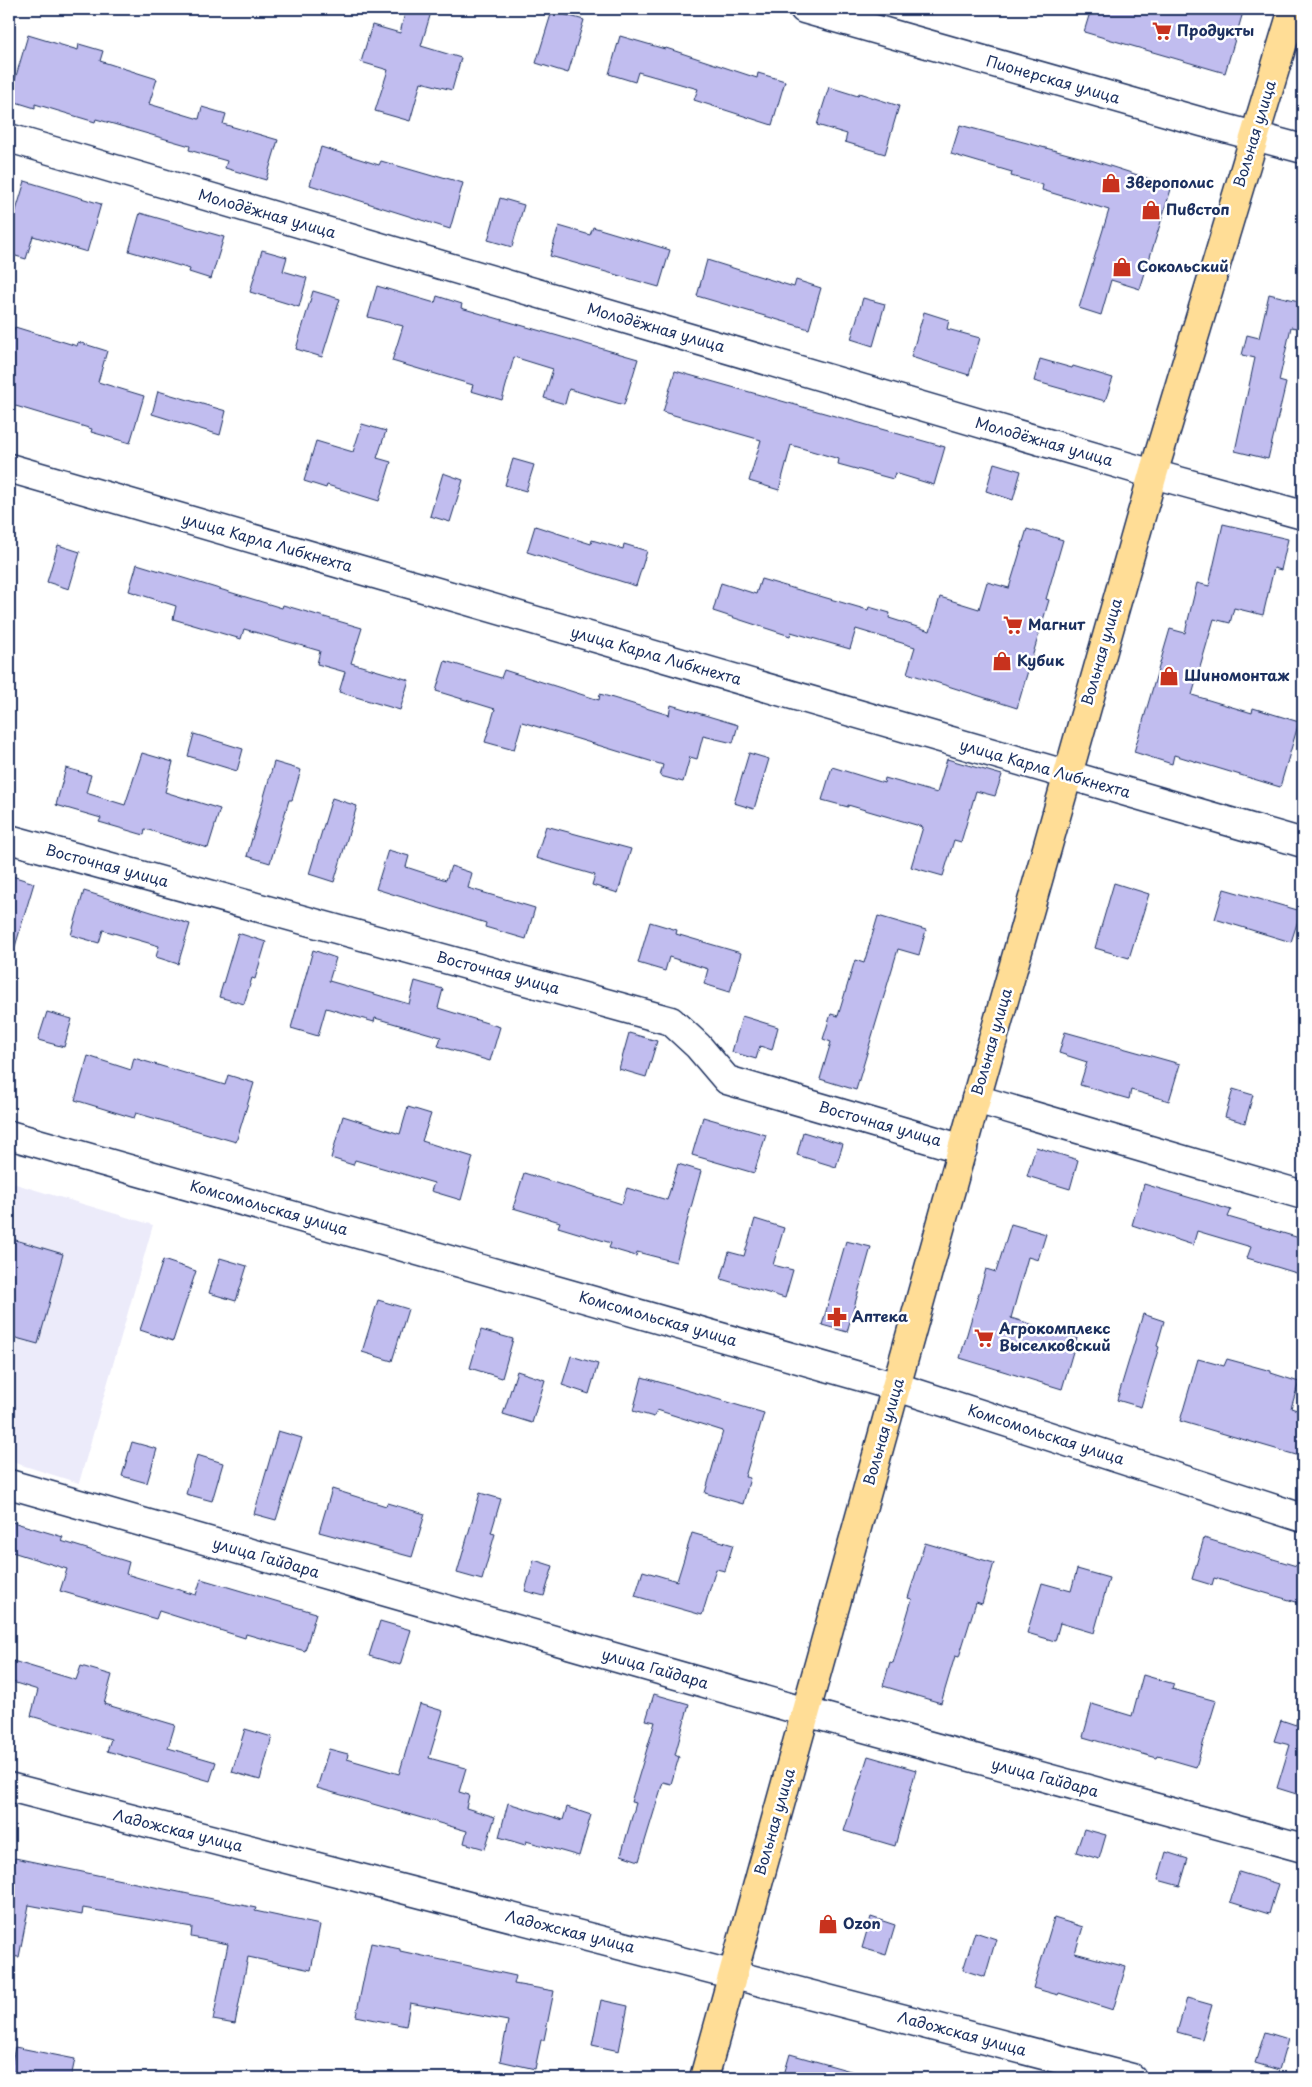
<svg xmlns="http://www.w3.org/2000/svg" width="1312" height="2087" font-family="'Playpen Sans',sans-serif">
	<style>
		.built { fill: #ecebfa }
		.building { fill: #c1bdef; stroke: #1b2f5e }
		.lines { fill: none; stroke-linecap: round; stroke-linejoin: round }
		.street-casing { stroke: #1b2f5e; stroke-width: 31 }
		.secondary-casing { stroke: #1b2f5e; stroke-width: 31 }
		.primary-casing { stroke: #1b2f5e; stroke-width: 31 }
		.street { stroke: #fff; stroke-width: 28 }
		.secondary { stroke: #fff; stroke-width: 28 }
		.primary { stroke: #ffdd96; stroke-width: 28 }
		.labels { text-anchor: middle; stroke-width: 5; stroke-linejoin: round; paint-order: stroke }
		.poi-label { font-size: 15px; font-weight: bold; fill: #1b2f5e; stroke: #fff; text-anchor: start }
		.street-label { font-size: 15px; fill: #1b2f5e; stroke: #fff }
	</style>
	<rect width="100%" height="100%" fill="#fff"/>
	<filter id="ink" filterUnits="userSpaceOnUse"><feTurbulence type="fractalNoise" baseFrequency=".02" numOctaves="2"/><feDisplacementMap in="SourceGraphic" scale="10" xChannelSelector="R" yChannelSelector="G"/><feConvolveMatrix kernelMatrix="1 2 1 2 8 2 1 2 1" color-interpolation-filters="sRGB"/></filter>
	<g filter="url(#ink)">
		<!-- built -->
		<path class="built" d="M 9,1182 L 153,1225 L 79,1483 L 9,1461 Z"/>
		<!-- building -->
		<path class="building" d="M 406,9 L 432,9 L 421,46 L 461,58 L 452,90 L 421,82 L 410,121 L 375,111 L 388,70 L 361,62 L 372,25 L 400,33 Z
			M 1091,9 L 1244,9 L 1225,73 L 1084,32 Z
			M 552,11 L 584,20 L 568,73 L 536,63 Z
			M 28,35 L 78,50 L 79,44 L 103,51 L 100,61 L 157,79 L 149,104 L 199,119 L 202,107 L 226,114 L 223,124 L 278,140 L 266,180 L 225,168 L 227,161 L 189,150 L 190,146 L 96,119 L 95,122 L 35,104 L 35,108 L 9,100 Z
			M 620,36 L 665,49 L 666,48 L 757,78 L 758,73 L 785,81 L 772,125 L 694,100 L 698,89 L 638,72 L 635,82 L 609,74 Z
			M 829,87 L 858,96 L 859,93 L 899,106 L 885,154 L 845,142 L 847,134 L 817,125 Z
			M 960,125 L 1094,161 L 1172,186 L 1140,289 L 1111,280 L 1101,315 L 1079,308 L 1109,210 L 1042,190 L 1043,185 L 1011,176 L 1012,172 L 951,154 Z
			M 321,147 L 379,165 L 381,161 L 436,177 L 436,175 L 463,183 L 450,229 L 310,185 Z
			M 25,181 L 101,204 L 87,252 L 33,236 L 26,259 L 9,254 L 9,234 Z
			M 500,198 L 524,205 L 512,247 L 488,240 Z
			M 140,213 L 224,237 L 211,279 L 189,272 L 190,269 L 129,251 Z
			M 559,226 L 590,235 L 593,227 L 670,250 L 659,287 L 550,256 Z
			M 262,250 L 287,257 L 283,271 L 307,278 L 299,307 L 250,292 Z
			M 707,260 L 794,287 L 796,280 L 821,288 L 809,329 L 697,296 Z
			M 377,286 L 435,303 L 437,296 L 462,304 L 461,308 L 638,359 L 624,405 L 569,389 L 565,404 L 544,398 L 553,369 L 514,357 L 502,400 L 471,391 L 473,385 L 392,361 L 403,326 L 368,317 Z
			M 313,291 L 340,299 L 322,357 L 296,349 Z
			M 1269,294 L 1303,302 L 1303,329 L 1291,327 L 1279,381 L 1286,383 L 1268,459 L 1235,451 L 1255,358 L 1242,355 L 1247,335 L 1259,338 Z
			M 863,298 L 885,304 L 873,346 L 851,339 Z
			M 924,312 L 949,320 L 947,329 L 980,338 L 969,375 L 911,357 Z
			M 15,327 L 77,346 L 78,342 L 107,351 L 98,382 L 144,396 L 130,443 L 91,432 L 92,429 L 9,404 L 9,348 Z
			M 1040,359 L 1072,368 L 1073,366 L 1113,378 L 1105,401 L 1034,381 Z
			M 675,371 L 945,447 L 934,485 L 895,473 L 893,479 L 838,464 L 839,459 L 791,445 L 779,490 L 749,481 L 761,440 L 663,412 Z
			M 158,391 L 226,411 L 220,435 L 152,414 Z
			M 362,424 L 386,431 L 377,458 L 391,462 L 379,501 L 327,485 L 326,488 L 304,481 L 316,441 L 353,452 Z
			M 513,459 L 534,465 L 526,491 L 505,485 Z
			M 994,463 L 1021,471 L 1013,500 L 986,491 Z
			M 443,473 L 463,480 L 450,522 L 430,516 Z
			M 1223,524 L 1288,539 L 1281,570 L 1274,568 L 1263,615 L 1234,608 L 1230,623 L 1214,619 L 1192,695 L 1252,713 L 1253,708 L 1299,722 L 1280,787 L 1174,755 L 1172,764 L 1134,752 L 1170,629 L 1185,633 L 1197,583 L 1209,586 Z
			M 535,526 L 591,544 L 592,540 L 623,549 L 624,544 L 647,551 L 636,586 L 527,552 Z
			M 1027,529 L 1063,540 L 1046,599 L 1049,600 L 1017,708 L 907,673 L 915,647 L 856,629 L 850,649 L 791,632 L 790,636 L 713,611 L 721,583 L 756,594 L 761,579 L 868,610 L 869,607 L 890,613 L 889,618 L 930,631 L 940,597 L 979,609 L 987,582 L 1009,588 Z
			M 58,545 L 80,552 L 69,589 L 47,582 Z
			M 137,564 L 282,608 L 283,605 L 362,628 L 351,663 L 409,680 L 400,710 L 339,692 L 345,672 L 317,664 L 320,651 L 244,629 L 241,639 L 173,619 L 176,606 L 129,591 Z
			M 445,661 L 501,678 L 504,670 L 599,700 L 600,694 L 669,715 L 671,705 L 738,725 L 733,743 L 703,736 L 697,759 L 690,757 L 683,782 L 660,776 L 663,765 L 522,722 L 514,750 L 485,742 L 495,709 L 436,691 Z
			M 194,734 L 243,749 L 237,771 L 188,756 Z
			M 142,753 L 173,762 L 165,792 L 220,809 L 208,848 L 145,829 L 144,835 L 99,822 L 101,818 L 56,805 L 66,768 L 91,775 L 86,793 L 125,805 Z
			M 749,753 L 769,759 L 754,809 L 734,803 Z
			M 947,759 L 1002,775 L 995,796 L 976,791 L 961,842 L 954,840 L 943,876 L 911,867 L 923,827 L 848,805 L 848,807 L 822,800 L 832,767 L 884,783 L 885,778 L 937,793 Z
			M 274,762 L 301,770 L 292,800 L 289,800 L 270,863 L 247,856 Z
			M 332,798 L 357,806 L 334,882 L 309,874 Z
			M 546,826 L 631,849 L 618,893 L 592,885 L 595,875 L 536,858 Z
			M 388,850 L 409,856 L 406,867 L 446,880 L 451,866 L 472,873 L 468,888 L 535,908 L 526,939 L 485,927 L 486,923 L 376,889 Z
			M 9,875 L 34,883 L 14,950 L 9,949 Z
			M 1114,883 L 1149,894 L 1129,958 L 1095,948 Z
			M 1224,889 L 1301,911 L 1291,942 L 1215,919 Z
			M 84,891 L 190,924 L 178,964 L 156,957 L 159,946 L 103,930 L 99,943 L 71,935 Z
			M 878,916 L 926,930 L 919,955 L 898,949 L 856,1090 L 820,1079 L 831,1042 L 823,1039 L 831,1014 L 838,1016 L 855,960 L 864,963 Z
			M 650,922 L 677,930 L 676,934 L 741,953 L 730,992 L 704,984 L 708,969 L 669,957 L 665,971 L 638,963 Z
			M 238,933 L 266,942 L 255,979 L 252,978 L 244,1004 L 219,997 Z
			M 313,950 L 336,958 L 329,981 L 409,1004 L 415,981 L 443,989 L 438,1008 L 500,1027 L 490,1061 L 438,1046 L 441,1037 L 375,1018 L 374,1022 L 326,1008 L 318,1036 L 291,1028 Z
			M 47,1012 L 72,1019 L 64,1047 L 38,1040 Z
			M 742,1016 L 778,1027 L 772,1050 L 760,1046 L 756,1059 L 732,1052 Z
			M 1065,1032 L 1180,1064 L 1169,1101 L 1131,1090 L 1129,1099 L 1080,1085 L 1087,1062 L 1059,1053 Z
			M 629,1033 L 657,1041 L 646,1077 L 619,1069 Z
			M 88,1056 L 131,1070 L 134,1058 L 225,1085 L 228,1075 L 254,1083 L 236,1142 L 136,1113 L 134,1118 L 75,1100 Z
			M 1233,1089 L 1253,1095 L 1245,1123 L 1225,1117 Z
			M 408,1107 L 431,1114 L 422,1141 L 473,1157 L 461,1200 L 431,1191 L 434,1183 L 355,1160 L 353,1165 L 331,1158 L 343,1116 L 400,1134 Z
			M 703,1117 L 766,1135 L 754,1173 L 692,1155 Z
			M 803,1132 L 843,1144 L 836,1167 L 797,1155 Z
			M 1036,1147 L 1078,1160 L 1070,1189 L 1027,1176 Z
			M 678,1164 L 701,1171 L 676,1262 L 637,1252 L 636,1256 L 609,1248 L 611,1243 L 558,1227 L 560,1222 L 513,1208 L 524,1173 L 622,1204 L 627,1188 L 667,1200 Z
			M 1144,1184 L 1231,1210 L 1228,1217 L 1303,1239 L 1303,1275 L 1247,1258 L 1251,1247 L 1197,1231 L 1193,1245 L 1132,1225 Z
			M 755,1219 L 784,1228 L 773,1265 L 793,1270 L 785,1298 L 721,1279 L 729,1252 L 744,1256 Z
			M 1011,1224 L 1046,1234 L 1038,1260 L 1028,1257 L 1011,1318 L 1077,1338 L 1062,1389 L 960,1358 L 986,1269 L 996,1272 Z
			M 9,1238 L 63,1254 L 38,1344 L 9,1336 Z
			M 846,1241 L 871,1247 L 847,1332 L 822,1325 Z
			M 220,1258 L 247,1266 L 236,1301 L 209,1293 Z
			M 163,1260 L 196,1271 L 173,1341 L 140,1330 Z
			M 378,1300 L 408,1309 L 392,1361 L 362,1352 Z
			M 1143,1314 L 1164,1321 L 1157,1346 L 1159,1347 L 1141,1407 L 1117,1400 Z
			M 481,1330 L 513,1339 L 502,1378 L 470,1368 Z
			M 571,1356 L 598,1364 L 589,1394 L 562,1385 Z
			M 1198,1359 L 1224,1366 L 1227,1359 L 1271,1371 L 1271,1373 L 1299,1382 L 1291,1408 L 1303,1412 L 1303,1457 L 1180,1421 Z
			M 517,1371 L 545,1380 L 532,1423 L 503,1414 Z
			M 642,1377 L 764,1413 L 745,1477 L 750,1478 L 743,1504 L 705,1493 L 723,1431 L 657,1410 L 654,1417 L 633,1411 Z
			M 278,1431 L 302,1438 L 276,1520 L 254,1514 Z
			M 132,1442 L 157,1449 L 147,1483 L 122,1476 Z
			M 197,1455 L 223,1463 L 212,1501 L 186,1494 Z
			M 332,1489 L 386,1506 L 387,1503 L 425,1514 L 412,1557 L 319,1532 Z
			M 480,1493 L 501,1499 L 491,1533 L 495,1534 L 482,1580 L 457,1573 Z
			M 9,1521 L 63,1537 L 61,1541 L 129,1562 L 126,1574 L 196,1595 L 201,1579 L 316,1613 L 305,1651 L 246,1634 L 245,1638 L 159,1611 L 156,1619 L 60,1591 L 67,1569 L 9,1551 Z
			M 692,1533 L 733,1545 L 725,1571 L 716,1569 L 702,1615 L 635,1596 L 643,1571 L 677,1581 Z
			M 1204,1538 L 1303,1568 L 1303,1604 L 1214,1578 L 1212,1585 L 1192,1579 Z
			M 925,1543 L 994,1563 L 982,1604 L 976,1602 L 959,1657 L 955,1656 L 941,1703 L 883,1686 L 890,1662 L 893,1663 L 912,1599 L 908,1598 Z
			M 534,1560 L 553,1566 L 544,1596 L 525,1591 Z
			M 1077,1569 L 1109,1578 L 1094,1633 L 1060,1623 L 1055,1641 L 1027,1633 L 1042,1583 L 1071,1591 Z
			M 380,1621 L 411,1630 L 400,1665 L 369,1656 Z
			M 13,1661 L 76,1680 L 81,1666 L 112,1675 L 104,1704 L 175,1725 L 168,1748 L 216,1762 L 210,1781 L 107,1751 L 111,1739 L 31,1716 L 38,1690 L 9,1681 Z
			M 1143,1675 L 1174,1684 L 1172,1689 L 1216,1701 L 1196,1767 L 1158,1756 L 1157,1758 L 1083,1737 L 1092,1704 L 1132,1716 Z
			M 654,1694 L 689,1704 L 675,1755 L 679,1757 L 671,1784 L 663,1782 L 639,1861 L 621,1855 L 636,1803 L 631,1802 L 655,1722 L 646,1720 Z
			M 420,1704 L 443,1711 L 429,1758 L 466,1768 L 459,1792 L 469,1795 L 466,1808 L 495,1817 L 485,1849 L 464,1843 L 467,1831 L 317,1788 L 329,1749 L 348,1754 L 347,1759 L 399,1774 Z
			M 1297,1719 L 1303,1719 L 1303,1796 L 1277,1788 L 1290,1745 L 1274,1741 L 1281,1720 L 1296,1725 Z
			M 245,1729 L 272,1737 L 260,1780 L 232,1772 Z
			M 868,1756 L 916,1770 L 895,1846 L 844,1831 Z
			M 508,1803 L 563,1820 L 567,1807 L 591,1815 L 579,1856 L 526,1841 L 525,1845 L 499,1837 Z
			M 1084,1829 L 1106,1835 L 1099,1859 L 1076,1852 Z
			M 1166,1852 L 1188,1859 L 1180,1886 L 1158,1880 Z
			M 15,1858 L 256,1908 L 255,1911 L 320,1925 L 311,1970 L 248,1957 L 235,2024 L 213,2020 L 228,1944 L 191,1937 L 192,1927 L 83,1908 L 82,1915 L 29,1905 L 19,1957 L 9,1956 L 9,1888 Z
			M 1239,1872 L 1278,1884 L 1269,1914 L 1230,1902 Z
			M 871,1917 L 895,1925 L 886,1955 L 862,1948 Z
			M 1054,1918 L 1083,1927 L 1075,1953 L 1126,1967 L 1113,2010 L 1059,1993 L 1058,1995 L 1033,1988 Z
			M 975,1932 L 996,1939 L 985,1977 L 963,1970 Z
			M 371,1943 L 400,1949 L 400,1951 L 516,1976 L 514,1984 L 554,1991 L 544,2040 L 541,2040 L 535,2069 L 500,2061 L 508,2021 L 410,2003 L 406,2026 L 356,2016 Z
			M 1187,1998 L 1212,2005 L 1202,2039 L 1177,2032 Z
			M 601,2000 L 628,2006 L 619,2051 L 592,2045 Z
			M 1265,2032 L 1288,2039 L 1279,2070 L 1255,2063 Z
			M 15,2047 L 75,2059 L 71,2078 L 9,2078 Z
			M 790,2054 L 854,2072 L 853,2078 L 783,2078 Z"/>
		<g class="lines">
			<defs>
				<path id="street" d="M 9,138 L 1153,474 L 1303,515
					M 9,468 L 1303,843
					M 9,839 L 671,1021 L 698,1046 L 727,1080 L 963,1149
					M 976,1099 L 1303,1195
					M 897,1387 L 1303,1518
					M 9,1484 L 806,1712 L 1303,1848
					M 9,1787 L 1132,2078"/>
				<path id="secondary" d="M 804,9 L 1202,122 L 1303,149
					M 9,1135 L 897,1387"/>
				<path id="primary" d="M 704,2078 L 976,1099 L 1153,474 L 1293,9"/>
			</defs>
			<!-- street casing -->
			<use href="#street" class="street-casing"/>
			<!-- secondary casing -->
			<use href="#secondary" class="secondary-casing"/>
			<!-- primary casing -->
			<use href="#primary" class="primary-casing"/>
			<!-- street -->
			<use href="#street" class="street"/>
			<!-- secondary -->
			<use href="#secondary" class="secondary"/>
			<!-- primary -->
			<use href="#primary" class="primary"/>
		</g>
	</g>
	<!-- icons -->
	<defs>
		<symbol id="supermarket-bare" viewBox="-9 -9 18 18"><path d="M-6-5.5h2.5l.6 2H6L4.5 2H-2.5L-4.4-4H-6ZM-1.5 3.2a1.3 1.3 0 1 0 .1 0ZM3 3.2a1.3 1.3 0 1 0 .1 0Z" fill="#c8321e" stroke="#fff" stroke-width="2.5" paint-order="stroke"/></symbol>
		<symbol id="shop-bare" viewBox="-9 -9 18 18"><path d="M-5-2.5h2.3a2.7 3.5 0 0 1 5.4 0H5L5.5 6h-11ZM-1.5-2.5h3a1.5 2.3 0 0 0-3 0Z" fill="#c8321e" stroke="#fff" stroke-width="2.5" paint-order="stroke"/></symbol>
		<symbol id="pharmacy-bare" viewBox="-9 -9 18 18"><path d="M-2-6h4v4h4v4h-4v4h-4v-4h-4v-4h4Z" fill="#c8321e" stroke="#fff" stroke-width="2.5" paint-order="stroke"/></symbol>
	</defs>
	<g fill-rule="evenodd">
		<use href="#supermarket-bare" x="1148" y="17" width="28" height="28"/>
		<use href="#shop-bare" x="1097" y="169" width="28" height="28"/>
		<use href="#shop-bare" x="1137" y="196" width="28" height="28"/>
		<use href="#shop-bare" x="1108" y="253" width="28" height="28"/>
		<use href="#supermarket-bare" x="999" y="611" width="28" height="28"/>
		<use href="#shop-bare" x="988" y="647" width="28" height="28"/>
		<use href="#shop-bare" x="1155" y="662" width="28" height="28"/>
		<use href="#pharmacy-bare" x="823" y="1303" width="28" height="28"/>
		<use href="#supermarket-bare" x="970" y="1324" width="28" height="28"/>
		<use href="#shop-bare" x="814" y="1910" width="28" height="28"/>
	</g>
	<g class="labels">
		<!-- poi labels -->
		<g class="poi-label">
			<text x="1177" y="36">Продукты</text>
			<text x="1126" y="188">Зверополис</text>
			<text x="1166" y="215">Пивстоп</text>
			<text x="1137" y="272">Сокольский</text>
			<text x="1028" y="630">Магнит</text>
			<text x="1017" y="666">Кубик</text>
			<text x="1184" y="681">Шиномонтаж</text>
			<text x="852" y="1322">Аптека</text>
			<text x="999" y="1334">Агрокомплекс<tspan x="999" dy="17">Выселковский</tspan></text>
			<text x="843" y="1929">Ozon</text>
		</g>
		<!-- street labels -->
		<g class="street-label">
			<text transform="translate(1053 80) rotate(16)" y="5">Пионерская улица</text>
			<text transform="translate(1255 134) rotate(-73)" y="5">Вольная улица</text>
			<text transform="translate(267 214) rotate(16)" y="5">Молодёжная улица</text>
			<text transform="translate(656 328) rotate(16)" y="5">Молодёжная улица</text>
			<text transform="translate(1044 442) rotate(16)" y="5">Молодёжная улица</text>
			<text transform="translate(267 543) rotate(16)" y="5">улица Карла Либкнехта</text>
			<text transform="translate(1102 652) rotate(-74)" y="5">Вольная улица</text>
			<text transform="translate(656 656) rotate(16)" y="5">улица Карла Либкнехта</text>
			<text transform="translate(1045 769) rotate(16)" y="5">улица Карла Либкнехта</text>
			<text transform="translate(107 866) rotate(15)" y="5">Восточная улица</text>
			<text transform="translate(498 973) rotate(15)" y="5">Восточная улица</text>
			<text transform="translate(992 1042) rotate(-74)" y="5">Вольная улица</text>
			<text transform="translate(880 1124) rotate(16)" y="5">Восточная улица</text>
			<text transform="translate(269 1208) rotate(16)" y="5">Комсомольская улица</text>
			<text transform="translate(658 1319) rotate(16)" y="5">Комсомольская улица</text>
			<text transform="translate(884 1432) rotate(-74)" y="5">Вольная улица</text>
			<text transform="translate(1046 1435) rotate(18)" y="5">Комсомольская улица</text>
			<text transform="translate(266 1558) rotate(16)" y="5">улица Гайдара</text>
			<text transform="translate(655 1669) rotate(16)" y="5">улица Гайдара</text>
			<text transform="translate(1045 1778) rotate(15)" y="5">улица Гайдара</text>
			<text transform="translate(775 1822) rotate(-74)" y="5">Вольная улица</text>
			<text transform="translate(178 1831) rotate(14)" y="5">Ладожская улица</text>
			<text transform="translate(570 1932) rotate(14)" y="5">Ладожская улица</text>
			<text transform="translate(962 2034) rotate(15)" y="5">Ладожская улица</text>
		</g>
	</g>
	<!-- margin -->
	<rect width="1312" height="2087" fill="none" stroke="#fff" stroke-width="30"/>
	<rect x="15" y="15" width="1282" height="2057" fill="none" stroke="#1b2f5e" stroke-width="2" filter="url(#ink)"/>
</svg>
